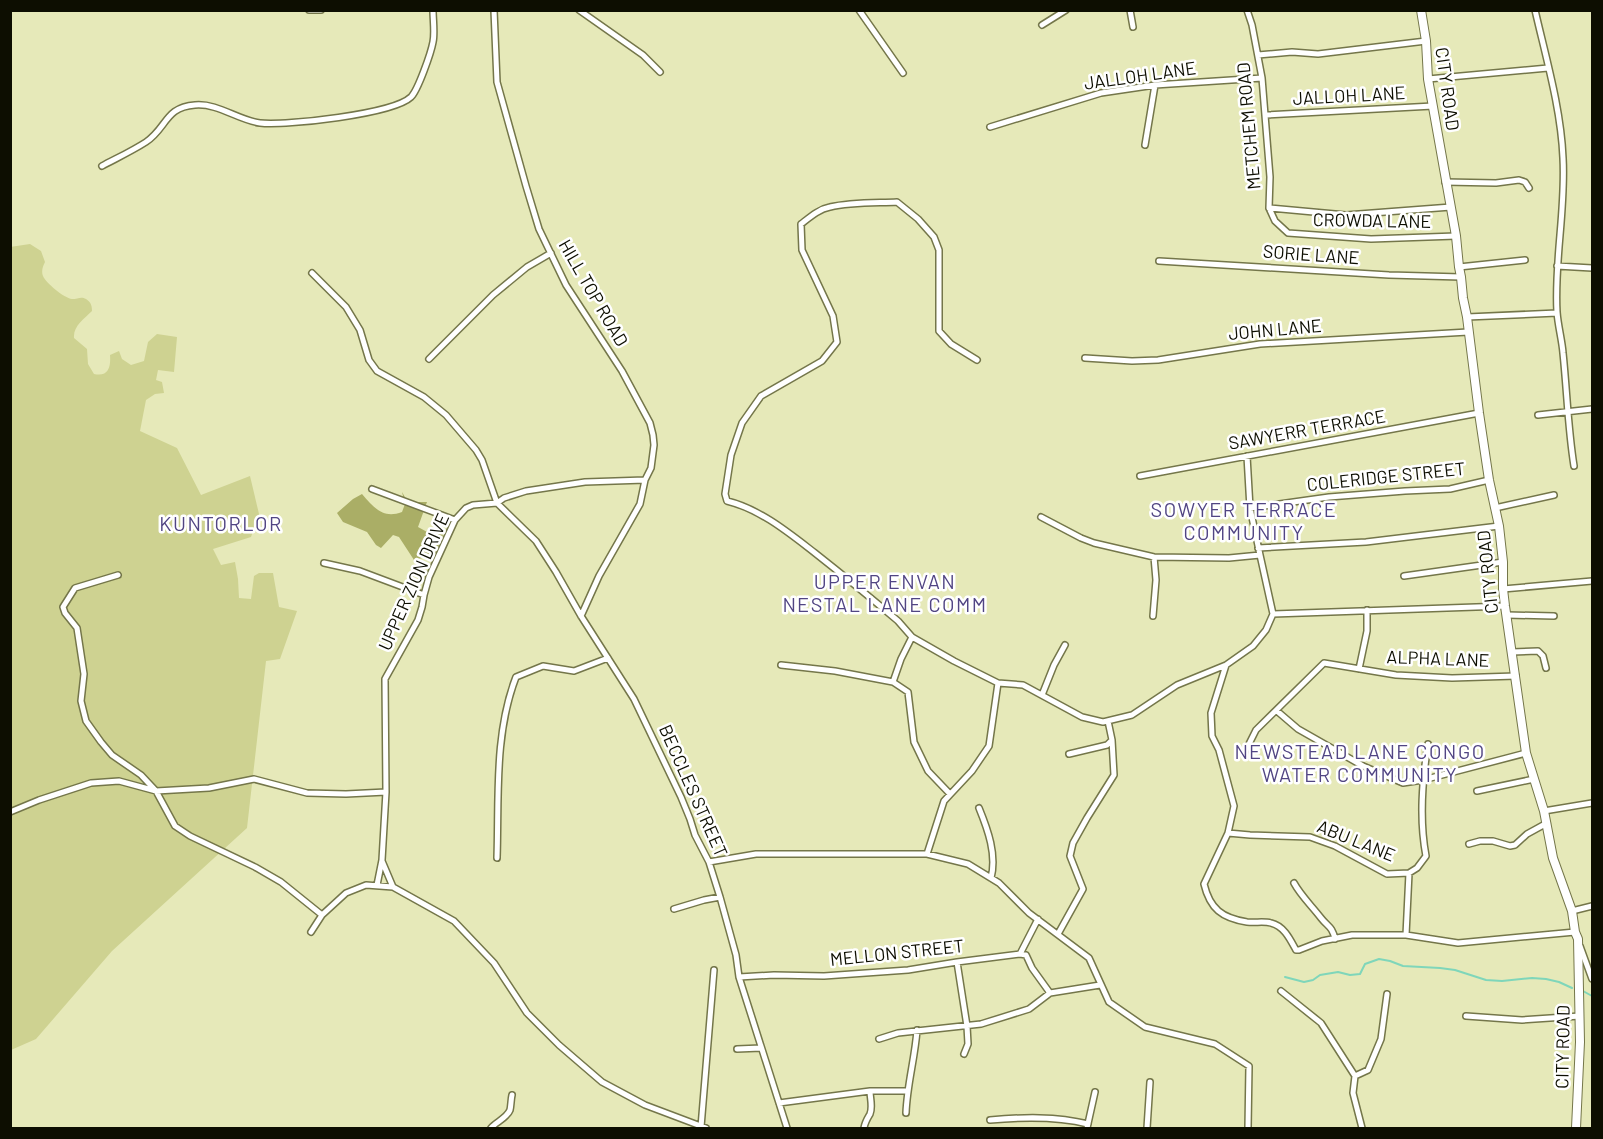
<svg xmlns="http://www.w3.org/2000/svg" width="1603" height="1139" font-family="Barlow,sans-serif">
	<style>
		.green { fill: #ced291 }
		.forest { fill: #aaae66 }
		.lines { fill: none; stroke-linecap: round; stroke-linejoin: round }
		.stream { stroke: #7fd6ba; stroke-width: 2 }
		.street-casing { stroke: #74764a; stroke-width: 8 }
		.secondary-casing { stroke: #74764a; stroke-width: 10 }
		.street { stroke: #fff; stroke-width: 5 }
		.secondary { stroke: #fff; stroke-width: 8 }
		.labels { text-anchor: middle; stroke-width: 5; stroke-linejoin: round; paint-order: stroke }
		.street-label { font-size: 18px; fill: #0d0e01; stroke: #fff }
		.neighbourhood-label { font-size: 20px; letter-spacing: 1.5px; fill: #514583; stroke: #fff }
	</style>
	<rect width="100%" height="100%" fill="#e6e9b9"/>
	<!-- green -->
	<path class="green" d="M 30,244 L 41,251 L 45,262 C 43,266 41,271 43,276 C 46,283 64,298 72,299 C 78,299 81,296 86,299 C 91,302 92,306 92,311 C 84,319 73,326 74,338 L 87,349 L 88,364 L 94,374 C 108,377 111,368 110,355 L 119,351 L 122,359 L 131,365 L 144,361 L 148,342 L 157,334 L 177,337 L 174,372 L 158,370 L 156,380 L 162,382 L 164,393 L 155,394 L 146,400 L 140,431 L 177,448 L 201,495 L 250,476 L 259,514 L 251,537 L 213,549 L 221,565 L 235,562 L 238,579 L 239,598 L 251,599 L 254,576 L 259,573 L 273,573 L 279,607 L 297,611 L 280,659 L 266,661 L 247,828 L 112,951 L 36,1039 L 11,1050 L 10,247 Z"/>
	<!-- forest -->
	<path class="forest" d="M 402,492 L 406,499 L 416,502 L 427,502 L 418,527 L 429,533 L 441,527 L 443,535 L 435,555 L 414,560 L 399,537 L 393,535 L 381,548 L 376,545 L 367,532 L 343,522 L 337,513 L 353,499 L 362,494 C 374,508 383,519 402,512 L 405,504 Z"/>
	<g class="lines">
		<!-- stream -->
		<path class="stream" d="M 1285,977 L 1304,982 L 1313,980 L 1320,975 L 1338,972 L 1350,975 L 1360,974 L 1365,964 L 1379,959 L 1390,961 L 1403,966 L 1440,968 L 1455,970 L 1486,980 L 1502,981 L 1532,978 L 1546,979 L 1559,982 L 1572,988
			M 1583,991 L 1592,996"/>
		<defs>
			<path id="street" d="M 309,10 L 321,10
				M 494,10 L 497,82 L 526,186 L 539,229 L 566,285 L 622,371 L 650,423 L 653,435 L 654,445 L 651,468 L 645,480 L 640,504 L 599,576 L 581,616
				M 579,10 L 643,55 L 660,72
				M 859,10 L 903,73
				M 1130,10 L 1133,27
				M 1247,10 L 1252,25 L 1262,78 L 1270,177 L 1269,208 L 1275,221 L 1288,233 L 1371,239 L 1456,236
				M 1535,10 C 1546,58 1561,109 1563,158 C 1566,209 1554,261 1557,312 C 1558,326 1562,340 1563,353 C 1567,391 1568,429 1574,466
				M 1042,25 L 1066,10
				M 1258,55 L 1292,52 L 1318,54 L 1426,41
				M 1428,79 L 1548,68
				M 1266,115 L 1433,106
				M 990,127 L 1101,93 L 1155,85 L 1262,78
				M 1145,145 L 1155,85
				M 102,166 C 117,158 132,151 146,142 C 167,128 165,107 195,105 C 218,103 238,120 260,123 C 286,126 393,114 411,97 C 418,90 431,53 433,42 C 435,33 433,20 433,10
				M 1445,182 L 1496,183 L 1519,180 L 1525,182 L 1529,188
				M 1269,208 L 1346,215 L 1451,207
				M 1159,261 L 1389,275 L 1461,277
				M 1557,266 L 1592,268
				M 1459,267 L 1525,260
				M 312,273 L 346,307 L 360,330 L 369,360 L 377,371 L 424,397 L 446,415 L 476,450 L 482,460 L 497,503 L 536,541 L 556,572 L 581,616 L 634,699 L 681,797 L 690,819 L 695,835 L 709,862 L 720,897 L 736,955 L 739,977 L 787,1128
				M 1467,317 L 1557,313
				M 1085,358 L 1132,361 L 1158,360 L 1260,344 L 1468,332
				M 429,359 L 493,295 L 527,267 L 551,253
				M 977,360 L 951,344 L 939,331 L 939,250 L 934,237 L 918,219 L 897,202 C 876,203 851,202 830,207 C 819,209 810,217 801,224 L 802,250 L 833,316 L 837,342 L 822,361 L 761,396 L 742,423 L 731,455 L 725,494 L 727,501 C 760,509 789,533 815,553 C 843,575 871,598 898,621 L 912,637 L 954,661 L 998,683 L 1023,685 L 1082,717 L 1103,722 L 1132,715 L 1177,685 L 1226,665 L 1253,646 L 1266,630 L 1273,614 L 1260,555
				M 1538,415 L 1592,409
				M 1140,476 L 1479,413
				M 372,489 L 455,520
				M 1250,508 L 1329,497 L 1405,491 L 1450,489 L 1489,480
				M 1495,508 L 1554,495
				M 1041,517 L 1081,538 L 1094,543 L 1154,557 L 1229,558 L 1260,555 L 1250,508 L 1247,456
				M 1258,548 L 1366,542 L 1499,526
				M 324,563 L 360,571 L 424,595
				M 118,575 L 75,588 L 63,607 L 65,613 L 77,628 L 84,674 L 81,701 L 86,721 L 101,742 L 112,755 L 141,775 L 156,791 L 175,826 L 190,836 L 255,867 L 281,882 L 322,915
				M 1404,576 L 1503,562
				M 1503,589 L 1592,581
				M 1273,614 L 1505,606
				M 1507,615 L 1554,616
				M 1153,616 L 1156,580 L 1154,557
				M 1512,652 L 1538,651 L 1543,656 L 1546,668
				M 781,665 L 835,671 L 893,682 L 908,692 L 914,742 L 928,771 L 950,794
				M 1226,665 L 1211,713 L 1212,736 L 1219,750 L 1234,806 L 1228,833 L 1204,884 C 1210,909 1222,918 1247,922 C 1255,923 1264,921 1271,923 C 1284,926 1290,939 1296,950 L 1299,950 L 1322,941 L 1352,935 L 1406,935 L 1458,943 L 1575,932
				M 1359,669 L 1367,631 L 1367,610
				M 893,682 L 901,659 L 912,637
				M 1042,695 L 1054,665 L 1065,645
				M 1277,711 L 1298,729 L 1363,766 L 1403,783 L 1423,780 L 1526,753
				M 1069,754 L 1107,745 L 1112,740 L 1108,721
				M 1244,754 L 1256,730 L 1324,663 L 1396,675 L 1452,678 L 1516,676
				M 1477,791 L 1534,779
				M 979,808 C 988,830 997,855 991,878
				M 1544,811 L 1592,803
				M 10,812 L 39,800 L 91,783 L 119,781 L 156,791 L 209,788 L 254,779 L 307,793 L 346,794 L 386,792
				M 1228,833 L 1250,835 L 1310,837 L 1335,846 L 1387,874 L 1409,873 L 1417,868 L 1426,856 C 1419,819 1422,782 1428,744
				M 1469,844 L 1480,841 L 1493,841 L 1510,846 L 1515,845 L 1527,834 L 1547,823
				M 927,854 L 944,801 L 972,771 L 989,746 L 998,683
				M 497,858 C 499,798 494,734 516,677 L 543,666 L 574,671 L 608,658
				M 382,861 L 393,887
				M 709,862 L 756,854 L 927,854 L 968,864 L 999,883 L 1029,913 L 1089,958 L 1109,1002 L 1145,1027 L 1215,1044 L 1249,1066 L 1248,1128
				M 1294,883 C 1301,896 1312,906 1321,918 C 1328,927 1332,926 1335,939
				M 377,885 L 382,860 L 386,792 L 385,679 L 418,620 L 422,607 L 424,595 L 429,577 L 455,520 L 466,508 L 473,505 L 497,503 L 504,498 L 526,491 L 585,482 L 645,480
				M 674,909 L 704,900 L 720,897
				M 1572,911 L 1592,906
				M 311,932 L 322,915 L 346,893 L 366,885 L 393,887 L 454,921 L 494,963 L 527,1013 L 559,1045 L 602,1082 L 645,1105 L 706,1128
				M 1058,934 L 1083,889 L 1070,856 L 1073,843 L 1087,818 L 1114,775 L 1112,740
				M 1406,935 L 1409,873
				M 1580,946 L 1592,979
				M 1020,954 L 1026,955 L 1032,968 L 1050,993
				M 957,962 L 967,1026 L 968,1044 L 964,1054
				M 739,977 L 774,975 L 824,976 L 908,970 L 957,962 L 1020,954 L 1038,919
				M 1281,991 L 1321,1023 L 1355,1076 L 1353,1093 L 1362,1128
				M 1466,1016 L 1522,1020 L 1580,1016
				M 879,1039 L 898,1033 L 981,1024 L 1029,1009 L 1050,993 L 1100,985
				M 737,1049 L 761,1048
				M 1355,1076 L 1368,1070 L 1381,1039 L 1387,994
				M 779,1103 L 870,1091 L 906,1091
				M 906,1113 C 907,1085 915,1058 917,1030
				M 990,1120 C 1023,1117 1056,1116 1088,1124
				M 701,1127 L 714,970
				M 491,1128 C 496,1122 507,1118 510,1110 C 511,1106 511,1099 512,1095
				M 864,1128 C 865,1122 867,1119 870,1114 C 873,1107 870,1098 870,1091
				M 1087,1128 L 1095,1092
				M 1147,1128 L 1150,1082"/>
			<path id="secondary" d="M 1421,10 L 1426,41 L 1428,79 L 1456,236 L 1459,267 L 1461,277 L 1463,298 L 1467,317 L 1479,413 L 1489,480 L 1499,526 L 1503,562 L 1503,589 L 1505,606 L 1526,753 L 1544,811 L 1553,858 L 1572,911 L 1575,932 L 1578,939 L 1580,1042 L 1576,1128"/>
		</defs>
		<!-- street casing -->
		<use href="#street" class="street-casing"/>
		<!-- secondary casing -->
		<use href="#secondary" class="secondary-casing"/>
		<!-- street -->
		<use href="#street" class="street"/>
		<!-- secondary -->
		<use href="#secondary" class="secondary"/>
	</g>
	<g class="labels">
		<!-- street labels -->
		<g class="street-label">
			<text transform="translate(1140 76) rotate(-8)" y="6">JALLOH LANE</text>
			<text transform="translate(1447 89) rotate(82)" y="6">CITY ROAD</text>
			<text transform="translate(1349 96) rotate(-3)" y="6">JALLOH LANE</text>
			<text transform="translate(1249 126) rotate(-95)" y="6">METCHEM ROAD</text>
			<text transform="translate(1372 221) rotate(1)" y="6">CROWDA LANE</text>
			<text transform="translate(1311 255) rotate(4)" y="6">SORIE LANE</text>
			<text transform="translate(593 293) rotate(60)" y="6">HILL TOP ROAD</text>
			<text transform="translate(1275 330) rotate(-5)" y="6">JOHN LANE</text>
			<text transform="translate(1307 430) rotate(-10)" y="6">SAWYERR TERRACE</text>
			<text transform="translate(1386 477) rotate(-6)" y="6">COLERIDGE STREET</text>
			<text transform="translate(1488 572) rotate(-96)" y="6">CITY ROAD</text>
			<text transform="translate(414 582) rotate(-66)" y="6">UPPER ZION DRIVE</text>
			<text transform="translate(1438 659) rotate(2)" y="6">ALPHA LANE</text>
			<text transform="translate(693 791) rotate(66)" y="6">BECCLES STREET</text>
			<text transform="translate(1356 841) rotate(22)" y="6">ABU LANE</text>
			<text transform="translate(897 953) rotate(-6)" y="6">MELLON STREET</text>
			<text transform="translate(1563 1047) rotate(-89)" y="6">CITY ROAD</text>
		</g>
		<!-- neighbourhood labels -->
		<g class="neighbourhood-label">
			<text x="1244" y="517">SOWYER TERRACE<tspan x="1244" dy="23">COMMUNITY</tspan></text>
			<text x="221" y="531">KUNTORLOR</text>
			<text x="885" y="589">UPPER ENVAN<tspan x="885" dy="23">NESTAL LANE COMM</tspan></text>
			<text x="1360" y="759">NEWSTEAD LANE CONGO<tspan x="1360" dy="23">WATER COMMUNITY</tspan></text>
		</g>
	</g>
	<!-- border -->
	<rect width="1603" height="1139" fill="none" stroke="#0d0e01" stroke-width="24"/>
</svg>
